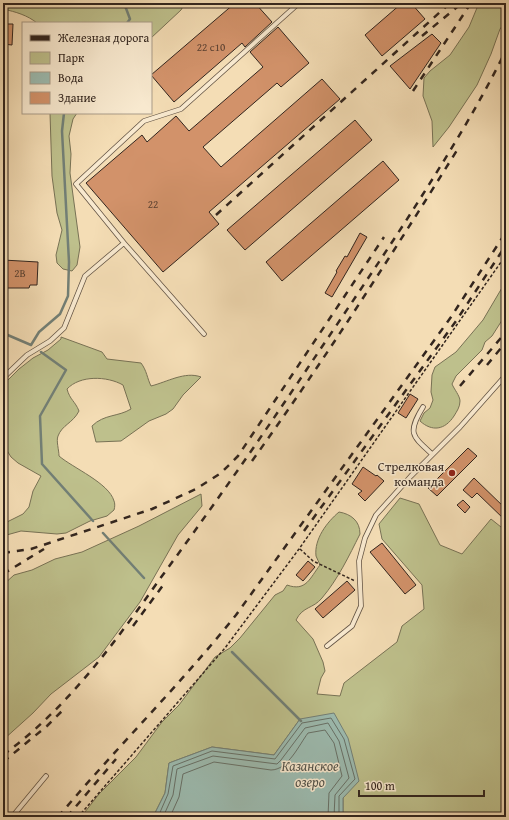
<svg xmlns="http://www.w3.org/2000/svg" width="509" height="820" font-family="'Gentium Book Plus',serif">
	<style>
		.green { fill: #bec08c; stroke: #787255 }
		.water { fill: #9cbbb0; stroke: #727f76 }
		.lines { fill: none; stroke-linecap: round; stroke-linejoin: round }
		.shore { stroke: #677067; stroke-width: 1 }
		.stream { stroke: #727f76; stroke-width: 2.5 }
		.building { fill: #d2926a; stroke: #32251e }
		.lane-casing { stroke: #625344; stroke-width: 5.5 }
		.path { stroke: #32251e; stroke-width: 1.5; stroke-dasharray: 3 2; stroke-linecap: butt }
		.lane { stroke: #f8e9cf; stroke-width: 4 }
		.rail { stroke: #32251e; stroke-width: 2.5; stroke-dasharray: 7 7; stroke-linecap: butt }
		.poi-dot { fill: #8f2418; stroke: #f8e9cf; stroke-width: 1.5 }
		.labels { text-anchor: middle; stroke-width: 3; stroke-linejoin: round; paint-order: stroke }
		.number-label { font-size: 11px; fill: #5a4031 }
		.poi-label { font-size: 13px; fill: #32251e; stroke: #f8e9cf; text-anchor: end }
		.water-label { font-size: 14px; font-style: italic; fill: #52524a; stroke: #f8e9cf }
	</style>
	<rect width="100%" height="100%" fill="#f4ddb5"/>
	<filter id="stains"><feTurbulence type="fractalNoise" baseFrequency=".005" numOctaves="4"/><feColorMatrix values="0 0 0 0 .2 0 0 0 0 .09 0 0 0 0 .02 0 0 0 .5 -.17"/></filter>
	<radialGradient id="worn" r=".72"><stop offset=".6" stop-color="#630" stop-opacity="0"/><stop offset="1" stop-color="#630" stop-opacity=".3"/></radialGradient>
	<!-- green -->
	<path class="green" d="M 3,3 L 185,3 L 181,10 L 151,38 L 151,23 L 37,23 C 27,15 16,12 3,9 Z
		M 479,3 L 506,3 L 506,21 L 500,29 L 491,54 L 477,85 L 449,127 L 433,147 L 432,121 L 423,96 L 424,78 L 430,71 L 450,55 L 469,27 Z
		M 50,113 L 77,113 L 73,119 L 69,136 L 71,154 L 70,173 L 80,247 L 77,265 L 72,271 L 63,269 L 57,263 L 56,255 L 62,230 L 57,213 L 52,176 Z
		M 506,281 L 506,314 L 492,336 L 485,342 L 482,350 L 456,376 L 452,384 C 454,389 460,396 460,401 C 460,407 457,411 454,416 C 445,430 432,432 420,421 L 424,413 L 430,408 L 433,400 L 431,392 L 432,375 L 435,367 L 456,352 L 483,320 Z
		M 61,337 L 102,352 L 107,359 L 141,363 C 147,371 147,378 151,386 C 167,382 185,371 201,377 L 183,395 L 173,409 L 166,414 L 149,421 L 121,441 L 96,442 L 92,426 C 104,414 118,417 131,409 L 123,385 C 107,376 80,375 67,389 C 70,400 75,401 79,411 C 73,423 62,425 58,436 C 56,441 59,450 59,456 C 73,468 109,483 114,501 C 115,503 115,507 114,510 L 107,516 L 90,521 L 66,533 L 57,534 L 21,531 L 3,536 L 3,524 L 23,514 L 29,507 L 33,491 L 41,476 L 18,463 L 11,457 L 3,444 L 3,385 L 19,369 L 33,358 L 48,350 L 61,339 Z
		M 201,494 L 202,506 L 178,535 L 140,602 L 99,657 L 64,684 L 51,694 L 33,713 L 3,740 L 3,585 L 14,575 L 32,570 L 55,559 L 82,552 L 139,526 Z
		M 400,498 L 419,504 L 440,545 L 462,554 L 491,519 L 506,531 L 506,817 L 343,817 L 343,798 L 300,719 L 274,755 L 212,747 L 169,763 L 165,793 L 153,817 L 81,817 L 99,794 L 136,757 L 162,722 L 179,705 L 215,657 L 230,648 L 240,638 L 275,595 L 283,591 L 287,585 C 306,592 310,578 320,565 C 319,562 317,559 316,556 C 314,539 327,522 339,512 C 351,514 360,521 360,534 C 349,556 338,579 322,598 C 313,609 303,606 296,620 L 313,639 L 323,662 L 325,671 L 321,678 L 317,694 L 340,696 L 344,683 L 397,642 L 402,626 L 424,609 L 422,585 L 382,539 L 379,524 Z"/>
	<!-- water -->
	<path class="water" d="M 334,713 L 348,738 L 359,781 L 343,798 L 343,817 L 153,817 L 165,793 L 169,763 L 212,747 L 274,755 L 300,719 Z"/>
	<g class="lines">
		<!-- shore -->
		<path class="shore" d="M 158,817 L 168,794 L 173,766 L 212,751 L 275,759 L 302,723 L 331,718 L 344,739 L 355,779 L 339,796 L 339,817
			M 163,817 L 173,795 L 177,769 L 213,756 L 277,764 L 281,760 L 305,728 L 328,723 L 339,741 L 349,778 L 335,795 L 334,817
			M 170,817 L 179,797 L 183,774 L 214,762 L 271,770 C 288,770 299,745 308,733 L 325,730 L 334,743 L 342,776 L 329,793 L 328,817"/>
		<!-- stream -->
		<path class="stream" d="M 124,3 L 130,19 L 127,23
			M 3,333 L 31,345 L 39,332 L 60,314 L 68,296 L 69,262 L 62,131 L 64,113
			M 41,352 L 66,370 L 40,416 L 42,464 L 93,521
			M 103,533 L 144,578
			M 232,652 L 301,721"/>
	</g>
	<!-- building -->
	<path class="building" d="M 235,3 L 255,3 L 272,22 L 245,47 L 242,43 L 174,102 L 151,75 Z
		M 402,3 L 411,3 L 425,19 L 382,56 L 365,35 Z
		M 3,24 L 13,24 L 12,45 L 3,44 Z
		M 278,27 L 309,63 L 281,87 L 277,83 L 203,147 L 221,167 L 322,79 L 340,99 L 209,212 L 219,224 L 163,272 L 86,183 L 142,135 L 147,142 L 176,116 L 189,131 L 263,67 L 250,52 Z
		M 432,34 L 441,43 L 410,89 L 390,66 Z
		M 355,120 L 372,140 L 245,250 L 227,230 Z
		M 383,161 L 399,180 L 282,281 L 266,262 Z
		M 360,233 L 367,237 L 332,297 L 325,293 L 337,272 L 336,271 L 345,256 L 347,257 Z
		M 3,260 L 38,262 L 37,285 L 30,285 L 29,288 L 3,288 Z
		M 410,394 L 418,399 L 406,418 L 398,413 Z
		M 468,448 L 477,456 L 437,496 L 428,488 Z
		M 363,467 L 376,476 L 377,475 L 384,481 L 365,501 L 358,494 L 362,491 L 352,484 Z
		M 474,478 L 506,509 L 506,521 L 477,493 L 472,498 L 463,490 Z
		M 463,500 L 470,507 L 465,513 L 457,505 Z
		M 382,543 L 416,585 L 405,594 L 370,552 Z
		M 308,561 L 315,567 L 303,581 L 296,575 Z
		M 347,581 L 355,590 L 323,618 L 315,609 Z"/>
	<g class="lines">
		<defs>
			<path id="lane" d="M 124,243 L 204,334
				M 3,378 L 27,355 L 50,341 L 64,328 L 85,276 L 124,243 L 76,184 L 144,121 L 181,109 L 299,3
				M 423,407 C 407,433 412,436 432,454
				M 327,646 L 352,626 L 361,606 L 359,561 L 365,538 L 376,515 L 411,476 L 460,427 L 506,375
				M 12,817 L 46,776"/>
		</defs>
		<!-- lane casing -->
		<use href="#lane" class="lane-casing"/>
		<!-- path -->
		<path class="path" d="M 300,549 L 313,561 L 355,581
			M 78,817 L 225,648 L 299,549 L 506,255"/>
		<!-- lane -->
		<use href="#lane" class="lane"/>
		<!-- rail -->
		<path class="rail" d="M 422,36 L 462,3
			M 413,91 L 471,3
			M 216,215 L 450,3
			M 487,365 L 506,342
			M 460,386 L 506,332
			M 252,461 C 325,359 393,253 459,147
			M 304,531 L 456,321 L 506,245
			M 3,553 L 31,549 L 152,509 L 196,489 L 221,473 L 238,456 L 384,237
			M 3,574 L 44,549
			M 133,626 L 164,584
			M 3,755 C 69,707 115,642 162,576 C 212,508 260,439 307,369 C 350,305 394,241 435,175 C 460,135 485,93 506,50
			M 3,762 L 47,726 L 64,709
			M 58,817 C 116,748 180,685 236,615 L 451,317 L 506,232
			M 67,817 L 116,759"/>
	</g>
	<!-- markers -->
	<circle class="poi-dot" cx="452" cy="473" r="4"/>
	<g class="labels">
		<!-- number labels -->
		<g class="number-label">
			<text x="211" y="51">22 с10</text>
			<text x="153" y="208">22</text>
			<text x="20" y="277">2В</text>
		</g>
		<!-- poi labels -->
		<g class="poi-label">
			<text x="444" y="471">Стрелковая<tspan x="444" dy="15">команда</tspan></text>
		</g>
		<!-- water labels -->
		<g class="water-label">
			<text x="310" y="771">Казанское<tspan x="310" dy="16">озеро</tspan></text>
		</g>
	</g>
	<!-- margin -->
	<rect width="509" height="820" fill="none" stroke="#f4ddb5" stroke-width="16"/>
	<rect x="4" y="4" width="501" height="812" fill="none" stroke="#32251e" stroke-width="2"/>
	<rect x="8" y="8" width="493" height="804" fill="none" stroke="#32251e"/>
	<!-- legend -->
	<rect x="22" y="22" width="130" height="92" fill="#f8e9cf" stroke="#a99b88"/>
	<rect x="30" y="35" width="20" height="6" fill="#32251e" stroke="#a99b88"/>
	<text x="58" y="42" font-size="12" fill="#32251e">Железная дорога</text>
	<rect x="30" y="52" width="20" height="12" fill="#bec08c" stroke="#a99b88"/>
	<text x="58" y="62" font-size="12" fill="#32251e">Парк</text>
	<rect x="30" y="72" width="20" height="12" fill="#9cbbb0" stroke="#a99b88"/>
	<text x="58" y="82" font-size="12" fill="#32251e">Вода</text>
	<rect x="30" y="92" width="20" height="12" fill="#d2926a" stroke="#a99b88"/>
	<text x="58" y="102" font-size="12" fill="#32251e">Здание</text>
	<!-- scale -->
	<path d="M359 790v6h125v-6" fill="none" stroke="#32251e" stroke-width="2"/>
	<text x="365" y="790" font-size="12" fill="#32251e" stroke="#f8e9cf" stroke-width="3" paint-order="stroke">100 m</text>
	<rect width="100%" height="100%" filter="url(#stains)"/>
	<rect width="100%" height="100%" fill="url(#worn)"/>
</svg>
